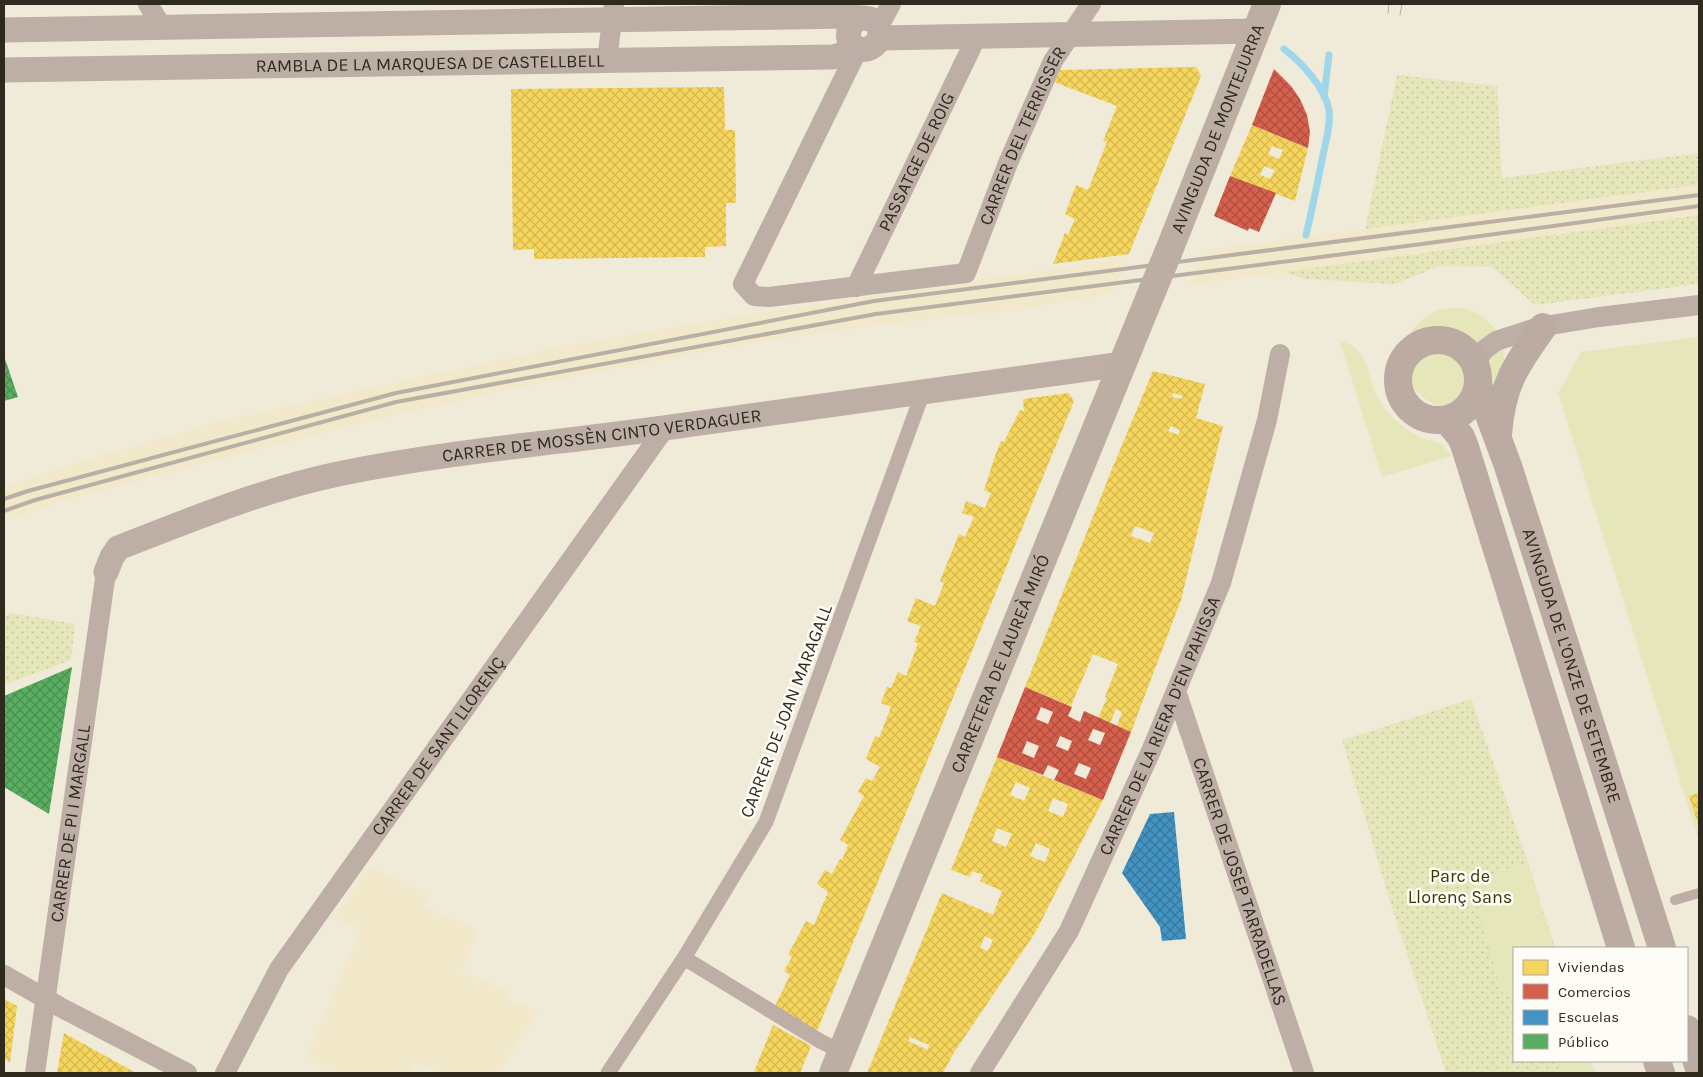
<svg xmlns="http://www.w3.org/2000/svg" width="1703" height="1077" font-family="Karla,sans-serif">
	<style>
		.built { fill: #f2e8ca }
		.grass { fill: url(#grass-dots) }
		.garden { fill: #e5e7bb }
		.homes { fill: url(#homes-cross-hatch); fill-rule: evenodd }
		.shops { fill: url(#shops-cross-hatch); fill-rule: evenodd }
		.schools { fill: url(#schools-cross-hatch) }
		.public { fill: url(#public-cross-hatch) }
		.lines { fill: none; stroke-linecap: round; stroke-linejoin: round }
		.stream { stroke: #9fd7ea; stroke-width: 7 }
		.service { stroke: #bdaea6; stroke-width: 10 }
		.pedestrian { stroke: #bdaea6; stroke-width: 15 }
		.minor { stroke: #bdaea6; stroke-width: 20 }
		.tertiary { stroke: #bdaea6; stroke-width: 25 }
		.secondary { stroke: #bbaba2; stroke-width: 28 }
		.primary { stroke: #bdaea3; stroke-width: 28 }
		.tram { stroke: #b9afa5; stroke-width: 1 }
		.rail { stroke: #b9afa5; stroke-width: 4 }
		.primary-bridge { stroke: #bdaea3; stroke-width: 28 }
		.labels { text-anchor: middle; stroke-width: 5; stroke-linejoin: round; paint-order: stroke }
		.street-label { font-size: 18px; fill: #2e2a1e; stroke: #fefcf6 }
		.park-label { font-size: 18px; fill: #363a00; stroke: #fefcf6 }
	</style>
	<defs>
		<pattern id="grass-dots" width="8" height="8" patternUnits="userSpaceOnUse" patternTransform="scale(1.25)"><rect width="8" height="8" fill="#e5e7bb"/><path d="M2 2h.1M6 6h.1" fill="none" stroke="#c5c6a0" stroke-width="1.8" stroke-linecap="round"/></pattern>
		<pattern id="homes-cross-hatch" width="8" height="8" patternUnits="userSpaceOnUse" patternTransform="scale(1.25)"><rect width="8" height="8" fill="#f6d55c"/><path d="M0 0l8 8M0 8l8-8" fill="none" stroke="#d3b750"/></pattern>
		<pattern id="shops-cross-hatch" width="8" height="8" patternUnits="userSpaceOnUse" patternTransform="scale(1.25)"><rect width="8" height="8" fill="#d6604d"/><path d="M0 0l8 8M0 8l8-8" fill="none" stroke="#ae4f3f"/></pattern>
		<pattern id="schools-cross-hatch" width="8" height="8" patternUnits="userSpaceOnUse" patternTransform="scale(1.25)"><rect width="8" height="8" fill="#4393c3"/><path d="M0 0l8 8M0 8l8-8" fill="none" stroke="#38789e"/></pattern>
		<pattern id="public-cross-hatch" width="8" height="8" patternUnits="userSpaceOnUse" patternTransform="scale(1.25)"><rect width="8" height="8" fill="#5aae61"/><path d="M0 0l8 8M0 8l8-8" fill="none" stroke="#4b8e4f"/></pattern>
	</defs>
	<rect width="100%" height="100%" fill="#f0ead9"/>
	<!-- built -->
	<path class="built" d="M 1699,185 L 1699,215 L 1190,285 L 1204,250 Z
		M 1127,258 L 1111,293 L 1019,310 L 844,329 L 734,346 L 637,364 L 489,394 L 360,423 L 102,490 L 56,503 L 4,521 L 4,487 L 73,464 L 229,419 L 569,345 L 778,310 Z
		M 370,867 L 429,894 L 424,907 L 479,930 L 461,971 L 508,991 L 506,999 L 538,1011 L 499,1073 L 441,1073 L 415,1063 L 410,1073 L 336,1073 L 336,1072 L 306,1058 L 361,929 L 334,918 Z"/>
	<!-- grass -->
	<path class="grass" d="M 1397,75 L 1497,86 L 1502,178 L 1699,153 L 1699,185 L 1365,229 Z
		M 1699,215 L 1699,284 L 1535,305 L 1492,267 L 1439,266 L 1395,284 L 1305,279 L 1284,272 Z
		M 12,613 L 75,624 L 71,660 L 4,685 L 4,616 Z
		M 1471,699 L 1528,862 L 1555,948 L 1514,948 L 1514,1061 L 1591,1061 L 1595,1073 L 1446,1073 L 1393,911 L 1342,740 Z"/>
	<!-- garden -->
	<path class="garden" d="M1404 358a50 50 0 1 1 100 0a50 50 0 1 1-100 0Z
		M 1699,337 L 1699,793 L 1689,796 L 1699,828 L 1699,841 L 1558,393 L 1581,352 Z
		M 1340,341 C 1371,347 1366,380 1380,402 C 1390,417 1404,429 1420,437 C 1436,444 1441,440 1452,456 L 1382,477 Z
		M 1527,863 L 1554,948 L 1514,948 L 1514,996 L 1503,993 L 1501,990 L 1471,882 Z
		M 1556,1061 L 1590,1061 L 1594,1073 L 1561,1073 Z"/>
	<!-- homes -->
	<path class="homes" d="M 1196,67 L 1201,76 L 1129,254 L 1053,264 L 1065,233 L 1068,235 L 1075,219 L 1065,214 L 1076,185 L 1088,190 L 1107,142 L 1103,141 L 1117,106 L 1054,82 L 1060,70 Z
		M 724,87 L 725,130 L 735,130 L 736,203 L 726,203 L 726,246 L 705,247 L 705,257 L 534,259 L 534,249 L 513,250 L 511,89 Z
		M 1252,125 L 1308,148 L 1295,201 L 1230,176 ZM 1272,146 L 1283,150 L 1279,159 L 1268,154 ZM 1264,166 L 1275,170 L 1270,179 L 1260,175 Z
		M 1153,371 L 1205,384 L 1196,418 L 1223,426 L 1181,600 L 1131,732 L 1117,726 L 1122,712 L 1116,709 L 1110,723 L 1098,718 L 1107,698 L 1105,697 L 1118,664 L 1093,654 L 1071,706 L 1025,687 L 1114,464 ZM 1173,393 L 1183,396 L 1181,399 L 1172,397 ZM 1171,426 L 1180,430 L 1178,435 L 1168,431 ZM 1135,526 L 1154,533 L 1150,543 L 1131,536 Z
		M 1069,393 L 1074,401 L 817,1031 L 775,1006 L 790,975 L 784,971 L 792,957 L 788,955 L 806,921 L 814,925 L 828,892 L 817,884 L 825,870 L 832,874 L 840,859 L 842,860 L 848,845 L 840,840 L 864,796 L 858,792 L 866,778 L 872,781 L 880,767 L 866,759 L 875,736 L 879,738 L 891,707 L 881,703 L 887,687 L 891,688 L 898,672 L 906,676 L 918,643 L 914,642 L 921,626 L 907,621 L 916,598 L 935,606 L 944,583 L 940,581 L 959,534 L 965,537 L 974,517 L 962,513 L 966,501 L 985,508 L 991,493 L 984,490 L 995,456 L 1001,441 L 1004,442 L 1020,410 L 1024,411 L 1023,399 Z
		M 997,757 L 1103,800 L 1035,933 L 953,1054 L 943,1073 L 867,1073 L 942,893 L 993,915 L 1002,891 L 980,881 L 983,875 L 972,871 L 970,877 L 951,870 ZM 1016,782 L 1030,788 L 1024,801 L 1010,795 ZM 1053,798 L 1068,804 L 1063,817 L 1048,811 ZM 997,828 L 1012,834 L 1006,847 L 992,841 ZM 1036,843 L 1050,849 L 1045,862 L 1030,856 ZM 985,936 L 993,940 L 988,951 L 980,948 ZM 910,1037 L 929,1045 L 928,1050 L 908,1041 Z
		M 1699,793 L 1699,827 L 1689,796 Z
		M 4,999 L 17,1006 L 10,1062 L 4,1059 Z
		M 773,1025 L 811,1046 L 800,1073 L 754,1072 Z
		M 64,1033 L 136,1073 L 57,1073 Z"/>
	<!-- shops -->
	<path class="shops" d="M 1274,69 L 1291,86 L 1300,99 L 1307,115 L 1310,132 L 1308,148 L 1252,125 Z
		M 1230,176 L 1276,193 L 1259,232 L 1249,228 L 1248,231 L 1214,216 Z
		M 1025,687 L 1072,707 L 1068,716 L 1080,722 L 1084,711 L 1131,732 L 1103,800 L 1054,780 L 1059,770 L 1048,765 L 1043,775 L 997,757 ZM 1041,707 L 1053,712 L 1048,724 L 1036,719 ZM 1093,729 L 1105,733 L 1100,745 L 1088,740 ZM 1060,736 L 1072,741 L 1068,751 L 1056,746 ZM 1027,741 L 1039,746 L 1034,758 L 1022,753 ZM 1079,763 L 1091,768 L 1086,779 L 1074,774 Z"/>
	<!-- schools -->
	<path class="schools" d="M 1174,812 L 1186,939 L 1162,941 L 1160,927 L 1122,873 L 1150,814 Z"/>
	<!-- public -->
	<path class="public" d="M 4,356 L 18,397 L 4,401 Z
		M 72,667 L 49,814 L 4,787 L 4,696 Z"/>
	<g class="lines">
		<!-- stream -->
		<path class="stream" d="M 1284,49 C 1301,62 1325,87 1329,110 C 1331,126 1325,144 1322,160 C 1317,185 1312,210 1306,235
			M 1324,97 L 1329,55"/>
		<!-- service -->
		<path class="service" d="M 1675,900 L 1699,893"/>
		<!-- pedestrian -->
		<path class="pedestrian" d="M 684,958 L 820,1041 L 842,1052
			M 608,1073 L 684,958 L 766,822 L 923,392"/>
		<!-- minor -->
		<g class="minor">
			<path d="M 148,4 L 162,27"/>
			<path d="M 879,26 L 891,4"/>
			<path id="s1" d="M 858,49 L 743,284 L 754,296 L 769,297 L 966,273 L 1008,163 L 1053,61 L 1091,4"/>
			<path d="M 607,61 L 614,4"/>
			<path id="s2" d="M 856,287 L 977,36"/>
			<path d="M 1475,364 L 1484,350 L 1496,341 L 1539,327 L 1599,317 L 1699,305"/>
			<path id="s3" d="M 1176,691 L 1304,1073"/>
			<path d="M 4,975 L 60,1007 L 187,1073"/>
			<path id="s4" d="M 35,1073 L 106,572"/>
			<path id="s5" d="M 225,1073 L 279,969 L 665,428"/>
			<path id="s6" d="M 980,1073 L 1069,931 L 1151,751 L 1221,583 L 1267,420 L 1280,354"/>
		</g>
		<!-- tertiary -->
		<g class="tertiary">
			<path d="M 4,30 L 845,16 C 861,21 881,11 880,38 C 866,63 834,43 856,19"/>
			<path d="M 880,38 L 1256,31"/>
			<path id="s7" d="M 4,70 L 833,57 L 844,54 L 852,45"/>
			<path id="s8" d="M 106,572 L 112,557 L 118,548 C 190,520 262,490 338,474 C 445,452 555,443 664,428 C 817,408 970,386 1123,364"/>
		</g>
		<!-- secondary -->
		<g class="secondary">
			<circle cx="1438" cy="380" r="40"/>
			<path id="s9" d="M 1478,385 L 1508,466 L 1662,948"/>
			<path d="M 1447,420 L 1461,437 L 1465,447 L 1621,948"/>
			<path d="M 1498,434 C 1502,385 1515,366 1543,327"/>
			<path d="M 1687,1029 L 1699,1069"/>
			<path d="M 1657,1061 L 1661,1073"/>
		</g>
		<!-- primary -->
		<g class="primary">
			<path id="s10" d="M 1168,253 L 1267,4"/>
			<path id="s11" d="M 833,1073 L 1153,289"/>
		</g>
		<!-- tram -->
		<path class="tram" d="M 1388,13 L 1389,4
			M 1400,15 L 1402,4"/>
		<!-- rail -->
		<path class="rail" d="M 4,499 L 28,491 L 396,393 L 874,301 L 1699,195
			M 4,511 L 35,500 L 396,402 L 876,314 L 1422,244 L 1699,206"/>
		<!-- primary-bridge -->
		<path class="primary-bridge" d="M 1153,289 L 1168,253"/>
	</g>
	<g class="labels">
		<!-- street labels -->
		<g class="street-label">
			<text dy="6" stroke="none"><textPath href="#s7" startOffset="426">RAMBLA DE LA MARQUESA DE CASTELLBELL</textPath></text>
			<text dy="6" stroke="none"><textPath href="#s10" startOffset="134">AVINGUDA DE MONTEJURRA</textPath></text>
			<text dy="6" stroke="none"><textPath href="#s1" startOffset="640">CARRER DEL TERRISSER</textPath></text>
			<text dy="6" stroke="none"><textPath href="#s2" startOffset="139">PASSATGE DE ROIG</textPath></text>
			<text dy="6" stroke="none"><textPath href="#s8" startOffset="526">CARRER DE MOSSÈN CINTO VERDAGUER</textPath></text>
			<text dy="6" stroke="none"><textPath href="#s11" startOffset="442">CARRETERA DE LAUREÀ MIRÓ</textPath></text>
			<text dy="6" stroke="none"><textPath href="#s9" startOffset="296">AVINGUDA DE L'ONZE DE SETEMBRE</textPath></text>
			<text transform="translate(786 711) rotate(-69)" y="6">CARRER DE JOAN MARAGALL</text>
			<text dy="6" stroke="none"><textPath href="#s6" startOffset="392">CARRER DE LA RIERA D'EN PAHISSA</textPath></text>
			<text dy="6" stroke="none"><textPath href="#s5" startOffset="391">CARRER DE SANT LLORENÇ</textPath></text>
			<text dy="6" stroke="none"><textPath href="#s4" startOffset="252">CARRER DE PI I MARGALL</textPath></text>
			<text dy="6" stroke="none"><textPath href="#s3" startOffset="201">CARRER DE JOSEP TARRADELLAS</textPath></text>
		</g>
		<!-- park labels -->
		<g class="park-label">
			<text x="1460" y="882">Parc de<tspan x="1460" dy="21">Llorenç Sans</tspan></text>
		</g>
	</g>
	<!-- border -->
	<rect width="1703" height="1077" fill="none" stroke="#2e2a1e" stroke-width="10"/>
	<!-- legend -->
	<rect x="1513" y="947" width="175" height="115" fill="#fefcf6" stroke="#aba8a0"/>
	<rect x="1523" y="960" width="25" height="15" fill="#f6d55c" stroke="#aba8a0"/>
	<text x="1558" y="972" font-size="15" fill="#2e2a1e">Viviendas</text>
	<rect x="1523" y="984" width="25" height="15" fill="#d6604d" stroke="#aba8a0"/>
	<text x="1558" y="997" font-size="15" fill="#2e2a1e">Comercios</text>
	<rect x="1523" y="1010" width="25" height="15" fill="#4393c3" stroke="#aba8a0"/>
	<text x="1558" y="1022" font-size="15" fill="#2e2a1e">Escuelas</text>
	<rect x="1523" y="1034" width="25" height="15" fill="#5aae61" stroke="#aba8a0"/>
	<text x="1558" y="1047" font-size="15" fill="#2e2a1e">Público</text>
</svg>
